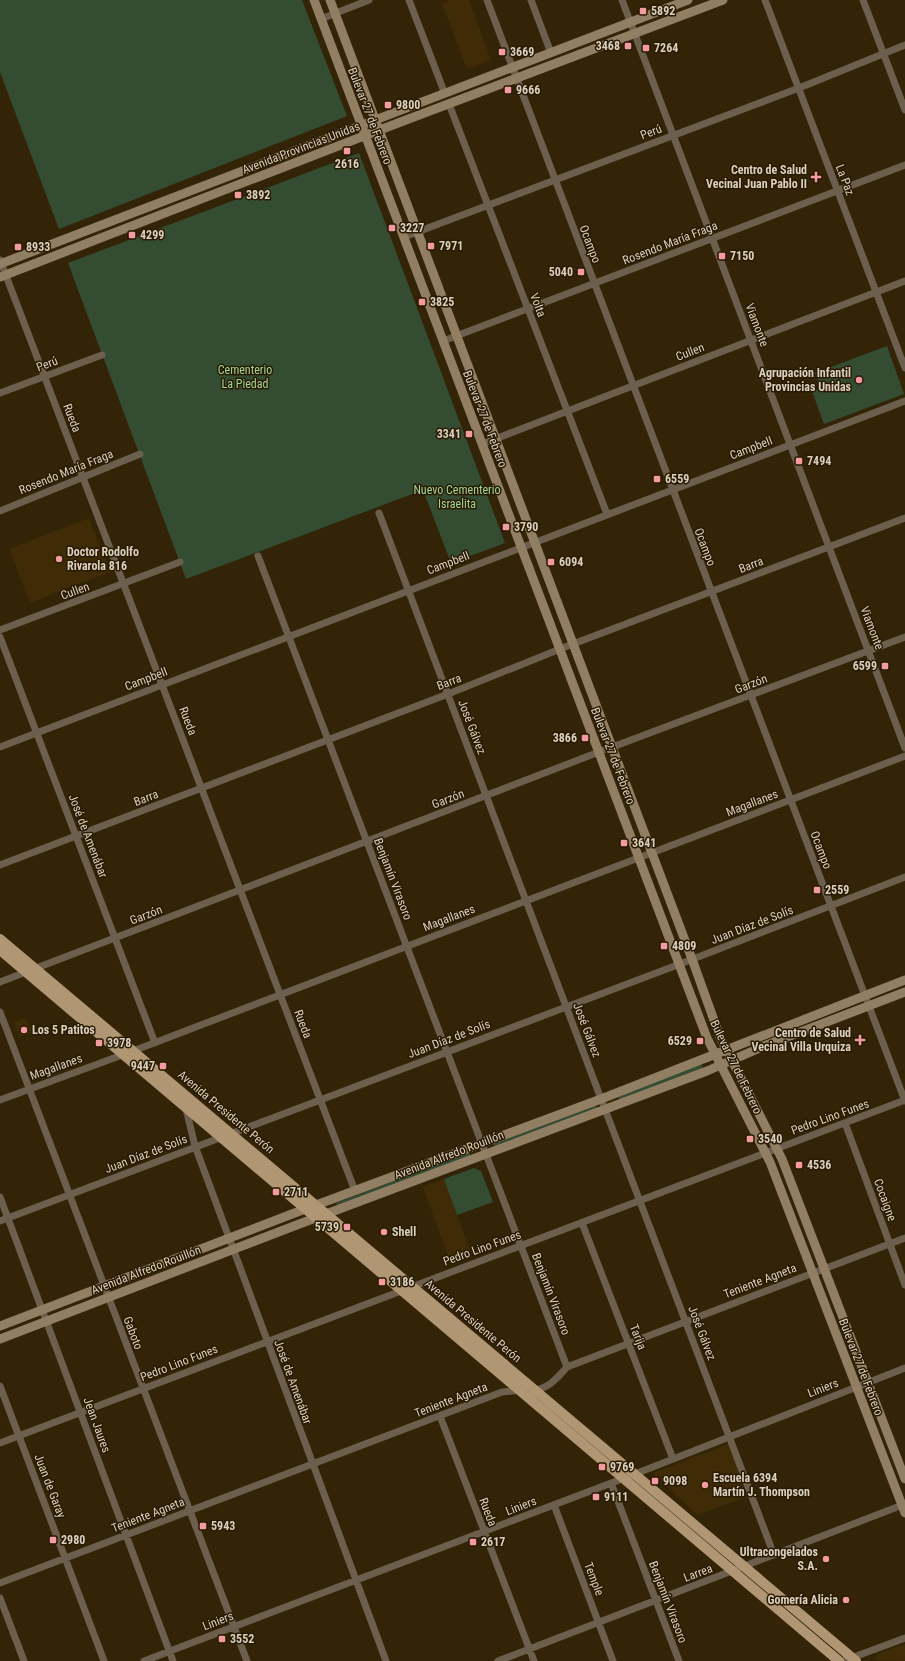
<svg xmlns="http://www.w3.org/2000/svg" width="905" height="1661" font-family="'Roboto Condensed',sans-serif">
	<style>
		.built { fill: #3f2c06 }
		.green { fill: #344d32 }
		.lines { fill: none; stroke-linecap: round; stroke-linejoin: round }
		.street { stroke: #6c5f4e; stroke-width: 7 }
		.secondary { stroke: #927e63; stroke-width: 9 }
		.primary { stroke: #b19673; stroke-width: 10 }
		.poi-dot { fill: #f49aa1; stroke: #291a00; stroke-width: 1.5 }
		.labels { text-anchor: middle; stroke-width: 3; stroke-linejoin: round; paint-order: stroke }
		.poi-label { font-size: 12px; font-weight: bold; fill: #dad0c0; stroke: #291a00; text-anchor: start }
		.street-label { font-size: 12px; fill: #dad0c0; stroke: #291a00 }
		.park-label { font-size: 12px; fill: #a0d69b; stroke: #291a00 }
	</style>
	<rect width="100%" height="100%" fill="#332407"/>
	<!-- built -->
	<path class="built" d="M 451,0 L 469,0 L 491,60 L 467,69 L 442,4 Z
		M 89,518 L 110,572 L 30,603 L 9,549 Z
		M 25,1017 L 29,1027 L 31,1026 L 33,1032 L 20,1037 L 14,1022 Z
		M 444,1179 L 471,1253 L 446,1262 L 448,1256 L 423,1187 Z
		M 729,1444 L 749,1496 L 697,1515 L 653,1473 Z
		M 905,1644 L 905,1661 L 876,1660 L 877,1654 Z"/>
	<!-- green -->
	<path class="green" d="M 0,0 L 302,0 L 347,116 L 59,229 L 0,72 Z
		M 359,153 L 505,543 L 451,563 L 423,490 L 186,579 L 68,263 Z
		M 887,346 L 904,394 L 824,424 L 812,391 L 821,388 L 815,373 Z
		M 701,1064 L 703,1068 L 619,1100 L 618,1096 Z
		M 595,1104 L 597,1108 L 495,1147 L 493,1143 Z
		M 469,1152 L 471,1156 L 338,1207 L 336,1203 Z
		M 474,1168 L 481,1171 L 493,1202 L 457,1215 L 444,1179 Z"/>
	<g class="lines">
		<!-- street -->
		<path class="street" d="M 409,0 L 445,94
			M 487,0 L 905,1101
			M 531,0 L 551,53
			M 622,0 L 905,748
			M 765,0 L 905,368
			M 863,0 L 905,110
			M 321,19 L 369,0
			M 449,104 L 607,514
			M 404,237 L 799,88 L 905,45
			M 0,260 L 355,1191
			M 443,341 L 905,165
			M 0,393 L 102,355
			M 482,444 L 905,281
			M 0,511 L 140,454
			M 379,513 L 774,1555
			M 258,556 L 567,1367
			M 0,630 L 180,562
			M 0,637 L 155,1043
			M 0,747 L 905,401
			M 0,865 L 448,694 L 565,647 L 905,518
			M 0,982 L 599,752 L 905,637
			M 0,1012 L 247,1661
			M 0,1100 L 133,1051 L 905,756
			M 186,1109 L 195,1146 L 386,1661
			M 845,1123 L 905,1285
			M 0,1197 L 173,1661
			M 0,1221 L 680,964 L 905,877
			M 582,1223 L 673,1459
			M 0,1386 L 104,1661
			M 531,1390 C 548,1390 557,1378 567,1367 L 905,1238
			M 440,1416 L 534,1661
			M 0,1443 C 301,1328 603,1215 905,1100
			M 611,1483 L 679,1661
			M 554,1505 L 613,1661
			M 0,1583 L 502,1392 L 521,1390
			M 0,1598 L 24,1661
			M 144,1661 L 635,1474 L 905,1368
			M 498,1661 L 905,1504
			M 843,1661 L 905,1638"/>
		<!-- secondary -->
		<path class="secondary" d="M 314,0 L 707,1038 L 770,1162 L 905,1513
			M 330,0 L 692,959 L 720,1037 L 782,1159 L 905,1479
			M 0,264 L 688,0
			M 0,277 L 369,134 L 723,0
			M 0,1326 L 292,1214 L 601,1099 L 905,980
			M 0,1339 L 302,1223 L 707,1071 L 764,1046 L 905,992"/>
		<!-- primary -->
		<path class="primary" d="M 0,939 L 856,1661
			M 0,950 L 839,1661"/>
	</g>
	<!-- markers -->
	<g class="poi-dot">
		<rect x="639" y="7" width="8" height="8" rx="2"/>
		<rect x="624" y="42" width="8" height="8" rx="2"/>
		<rect x="642" y="44" width="8" height="8" rx="2"/>
		<rect x="498" y="48" width="8" height="8" rx="2"/>
		<rect x="504" y="86" width="8" height="8" rx="2"/>
		<rect x="384" y="101" width="8" height="8" rx="2"/>
		<rect x="343" y="147" width="8" height="8" rx="2"/>
		<path d="M814 171h4v4h4v4h-4v4h-4v-4h-4v-4h4z"/>
		<rect x="234" y="191" width="8" height="8" rx="2"/>
		<rect x="388" y="224" width="8" height="8" rx="2"/>
		<rect x="128" y="231" width="8" height="8" rx="2"/>
		<rect x="427" y="242" width="8" height="8" rx="2"/>
		<rect x="14" y="243" width="8" height="8" rx="2"/>
		<rect x="718" y="252" width="8" height="8" rx="2"/>
		<rect x="577" y="268" width="8" height="8" rx="2"/>
		<rect x="418" y="298" width="8" height="8" rx="2"/>
		<circle cx="859" cy="380" r="4"/>
		<rect x="465" y="430" width="8" height="8" rx="2"/>
		<rect x="795" y="457" width="8" height="8" rx="2"/>
		<rect x="653" y="475" width="8" height="8" rx="2"/>
		<rect x="502" y="523" width="8" height="8" rx="2"/>
		<circle cx="59" cy="559" r="4"/>
		<rect x="547" y="558" width="8" height="8" rx="2"/>
		<rect x="881" y="662" width="8" height="8" rx="2"/>
		<rect x="581" y="734" width="8" height="8" rx="2"/>
		<rect x="620" y="839" width="8" height="8" rx="2"/>
		<rect x="813" y="886" width="8" height="8" rx="2"/>
		<rect x="660" y="942" width="8" height="8" rx="2"/>
		<circle cx="24" cy="1030" r="4"/>
		<path d="M858 1034h4v4h4v4h-4v4h-4v-4h-4v-4h4z"/>
		<rect x="696" y="1037" width="8" height="8" rx="2"/>
		<rect x="95" y="1039" width="8" height="8" rx="2"/>
		<rect x="159" y="1062" width="8" height="8" rx="2"/>
		<rect x="746" y="1135" width="8" height="8" rx="2"/>
		<rect x="795" y="1161" width="8" height="8" rx="2"/>
		<rect x="272" y="1188" width="8" height="8" rx="2"/>
		<rect x="343" y="1223" width="8" height="8" rx="2"/>
		<circle cx="384" cy="1232" r="4"/>
		<rect x="378" y="1278" width="8" height="8" rx="2"/>
		<rect x="598" y="1463" width="8" height="8" rx="2"/>
		<rect x="651" y="1477" width="8" height="8" rx="2"/>
		<circle cx="705" cy="1485" r="4"/>
		<rect x="592" y="1493" width="8" height="8" rx="2"/>
		<rect x="199" y="1522" width="8" height="8" rx="2"/>
		<rect x="49" y="1536" width="8" height="8" rx="2"/>
		<rect x="469" y="1538" width="8" height="8" rx="2"/>
		<circle cx="826" cy="1559" r="4"/>
		<circle cx="846" cy="1600" r="4"/>
		<rect x="218" y="1635" width="8" height="8" rx="2"/>
	</g>
	<g class="labels">
		<!-- poi labels -->
		<g class="poi-label">
			<text x="651" y="15">5892</text>
			<text x="620" y="50" text-anchor="end">3468</text>
			<text x="654" y="52">7264</text>
			<text x="510" y="56">3669</text>
			<text x="516" y="94">9666</text>
			<text x="396" y="109">9800</text>
			<text x="347" y="168" text-anchor="middle">2616</text>
			<text x="807" y="174" text-anchor="end">Centro de Salud<tspan x="807" dy="14">Vecinal Juan Pablo II</tspan></text>
			<text x="246" y="199">3892</text>
			<text x="400" y="232">3227</text>
			<text x="140" y="239">4299</text>
			<text x="439" y="250">7971</text>
			<text x="26" y="251">8933</text>
			<text x="730" y="260">7150</text>
			<text x="573" y="276" text-anchor="end">5040</text>
			<text x="430" y="306">3825</text>
			<text x="851" y="377" text-anchor="end">Agrupación Infantil<tspan x="851" dy="14">Provincias Unidas</tspan></text>
			<text x="461" y="438" text-anchor="end">3341</text>
			<text x="807" y="465">7494</text>
			<text x="665" y="483">6559</text>
			<text x="514" y="531">3790</text>
			<text x="67" y="556">Doctor Rodolfo<tspan x="67" dy="14">Rivarola 816</tspan></text>
			<text x="559" y="566">6094</text>
			<text x="877" y="670" text-anchor="end">6599</text>
			<text x="577" y="742" text-anchor="end">3866</text>
			<text x="632" y="847">3641</text>
			<text x="825" y="894">2559</text>
			<text x="672" y="950">4809</text>
			<text x="32" y="1034">Los 5 Patitos</text>
			<text x="851" y="1037" text-anchor="end">Centro de Salud<tspan x="851" dy="14">Vecinal Villa Urquiza</tspan></text>
			<text x="692" y="1045" text-anchor="end">6529</text>
			<text x="107" y="1047">3978</text>
			<text x="155" y="1070" text-anchor="end">9447</text>
			<text x="758" y="1143">3540</text>
			<text x="807" y="1169">4536</text>
			<text x="284" y="1196">2711</text>
			<text x="339" y="1231" text-anchor="end">5739</text>
			<text x="392" y="1236">Shell</text>
			<text x="390" y="1286">3186</text>
			<text x="610" y="1471">9769</text>
			<text x="713" y="1482">Escuela 6394<tspan x="713" dy="14">Martín J. Thompson</tspan></text>
			<text x="663" y="1485">9098</text>
			<text x="604" y="1501">9111</text>
			<text x="211" y="1530">5943</text>
			<text x="61" y="1544">2980</text>
			<text x="481" y="1546">2617</text>
			<text x="818" y="1556" text-anchor="end">Ultracongelados<tspan x="818" dy="14">S.A.</tspan></text>
			<text x="838" y="1604" text-anchor="end">Gomería Alicia</text>
			<text x="230" y="1643">3552</text>
		</g>
		<!-- street labels -->
		<g class="street-label">
			<text transform="translate(370 116) rotate(69)" y="4">Bulevar 27 de Febrero</text>
			<text transform="translate(651 132) rotate(-21)" y="4">Perú</text>
			<text transform="translate(301 148) rotate(-21)" y="4">Avenida Provincias Unidas</text>
			<text transform="translate(845 180) rotate(69)" y="4">La Paz</text>
			<text transform="translate(670 243) rotate(-21)" y="4">Rosendo María Fraga</text>
			<text transform="translate(590 244) rotate(69)" y="4">Ocampo</text>
			<text transform="translate(538 305) rotate(69)" y="4">Volta</text>
			<text transform="translate(757 325) rotate(69)" y="4">Viamonte</text>
			<text transform="translate(690 352) rotate(-21)" y="4">Cullen</text>
			<text transform="translate(47 364) rotate(-21)" y="4">Perú</text>
			<text transform="translate(72 418) rotate(69)" y="4">Rueda</text>
			<text transform="translate(485 419) rotate(69)" y="4">Bulevar 27 de Febrero</text>
			<text transform="translate(751 448) rotate(-21)" y="4">Campbell</text>
			<text transform="translate(66 472) rotate(-22)" y="4">Rosendo María Fraga</text>
			<text transform="translate(705 547) rotate(69)" y="4">Ocampo</text>
			<text transform="translate(448 563) rotate(-21)" y="4">Campbell</text>
			<text transform="translate(751 565) rotate(-21)" y="4">Barra</text>
			<text transform="translate(75 591) rotate(-20)" y="4">Cullen</text>
			<text transform="translate(872 628) rotate(69)" y="4">Viamonte</text>
			<text transform="translate(146 679) rotate(-21)" y="4">Campbell</text>
			<text transform="translate(449 682) rotate(-21)" y="4">Barra</text>
			<text transform="translate(751 684) rotate(-21)" y="4">Garzón</text>
			<text transform="translate(188 721) rotate(69)" y="4">Rueda</text>
			<text transform="translate(472 727) rotate(69)" y="4">José Gálvez</text>
			<text transform="translate(613 756) rotate(69)" y="4">Bulevar 27 de Febrero</text>
			<text transform="translate(146 798) rotate(-21)" y="4">Barra</text>
			<text transform="translate(448 799) rotate(-21)" y="4">Garzón</text>
			<text transform="translate(752 803) rotate(-21)" y="4">Magallanes</text>
			<text transform="translate(88 836) rotate(69)" y="4">José de Amenábar</text>
			<text transform="translate(821 850) rotate(69)" y="4">Ocampo</text>
			<text transform="translate(393 879) rotate(69)" y="4">Benjamín Virasoro</text>
			<text transform="translate(146 915) rotate(-21)" y="4">Garzón</text>
			<text transform="translate(449 918) rotate(-21)" y="4">Magallanes</text>
			<text transform="translate(752 925) rotate(-21)" y="4">Juan Díaz de Solís</text>
			<text transform="translate(303 1024) rotate(69)" y="4">Rueda</text>
			<text transform="translate(587 1030) rotate(69)" y="4">José Gálvez</text>
			<text transform="translate(449 1039) rotate(-21)" y="4">Juan Díaz de Solís</text>
			<text transform="translate(56 1067) rotate(-20)" y="4">Magallanes</text>
			<text transform="translate(736 1067) rotate(64)" y="4">Bulevar 27 de Febrero</text>
			<text transform="translate(226 1112) rotate(40)" y="4">Avenida Presidente Perón</text>
			<text transform="translate(830 1117) rotate(-20)" y="4">Pedro Lino Funes</text>
			<text transform="translate(146 1154) rotate(-21)" y="4">Juan Díaz de Solís</text>
			<text transform="translate(449 1155) rotate(-21)" y="4">Avenida Alfredo Rouillón</text>
			<text transform="translate(885 1200) rotate(70)" y="4">Cocaigne</text>
			<text transform="translate(482 1248) rotate(-20)" y="4">Pedro Lino Funes</text>
			<text transform="translate(146 1270) rotate(-21)" y="4">Avenida Alfredo Rouillón</text>
			<text transform="translate(760 1281) rotate(-21)" y="4">Teniente Agneta</text>
			<text transform="translate(551 1294) rotate(69)" y="4">Benjamín Virasoro</text>
			<text transform="translate(473 1321) rotate(40)" y="4">Avenida Presidente Perón</text>
			<text transform="translate(133 1333) rotate(69)" y="4">Gaboto</text>
			<text transform="translate(702 1333) rotate(69)" y="4">José Gálvez</text>
			<text transform="translate(638 1337) rotate(69)" y="4">Tarija</text>
			<text transform="translate(179 1363) rotate(-21)" y="4">Pedro Lino Funes</text>
			<text transform="translate(861 1367) rotate(69)" y="4">Bulevar 27 de Febrero</text>
			<text transform="translate(293 1382) rotate(70)" y="4">José de Amenábar</text>
			<text transform="translate(823 1388) rotate(-21)" y="4">Liniers</text>
			<text transform="translate(451 1400) rotate(-21)" y="4">Teniente Agneta</text>
			<text transform="translate(97 1425) rotate(70)" y="4">Jean Jaures</text>
			<text transform="translate(50 1486) rotate(69)" y="4">Juan de Garay</text>
			<text transform="translate(521 1506) rotate(-21)" y="4">Liniers</text>
			<text transform="translate(488 1512) rotate(69)" y="4">Rueda</text>
			<text transform="translate(148 1515) rotate(-21)" y="4">Teniente Agneta</text>
			<text transform="translate(698 1573) rotate(-21)" y="4">Larrea</text>
			<text transform="translate(594 1579) rotate(69)" y="4">Temple</text>
			<text transform="translate(668 1602) rotate(69)" y="4">Benjamín Virasoro</text>
			<text transform="translate(218 1621) rotate(-21)" y="4">Liniers</text>
		</g>
		<!-- park labels -->
		<g class="park-label">
			<text x="245" y="374">Cementerio<tspan x="245" dy="14">La Piedad</tspan></text>
			<text x="457" y="494">Nuevo Cementerio<tspan x="457" dy="14">Israelita</tspan></text>
		</g>
	</g>
</svg>
